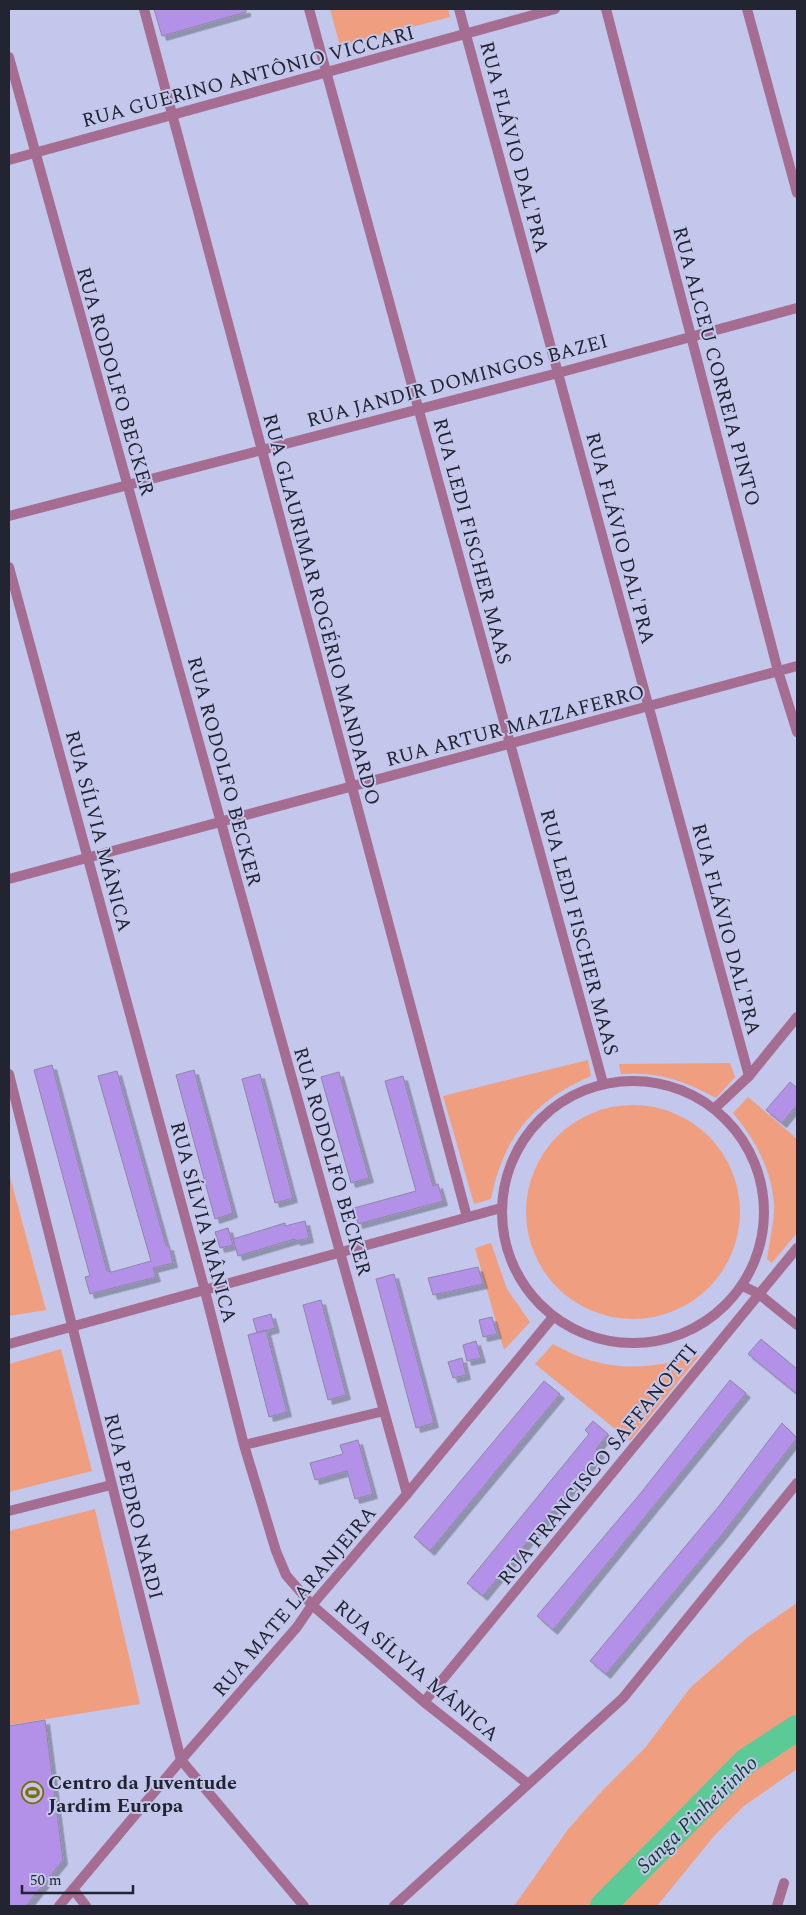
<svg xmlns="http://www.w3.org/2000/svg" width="806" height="1915" font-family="Spectral,serif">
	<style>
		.green { fill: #f09e80 }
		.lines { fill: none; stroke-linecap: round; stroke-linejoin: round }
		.river { stroke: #5bca97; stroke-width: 26 }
		.building { fill: #b391e8; stroke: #9185a6; filter: url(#shadow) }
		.minor { stroke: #a46d91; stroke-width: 10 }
		.tertiary { stroke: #a46d91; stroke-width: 10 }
		.labels { text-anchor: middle; stroke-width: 4; stroke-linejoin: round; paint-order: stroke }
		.street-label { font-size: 20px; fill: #232432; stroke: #c3c7eb }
		.poi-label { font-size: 20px; font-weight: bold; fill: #232432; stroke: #c3c7eb; text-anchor: start }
		.water-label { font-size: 21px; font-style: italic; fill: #11402c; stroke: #c3c7eb }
	</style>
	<defs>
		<filter id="shadow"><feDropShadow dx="4.5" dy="4.5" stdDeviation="0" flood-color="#0004"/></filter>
	</defs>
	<rect width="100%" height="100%" fill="#c3c7eb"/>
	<!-- green -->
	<path class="green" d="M 330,9 L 448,9 L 450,17 L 340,46 Z
		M 588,1060 L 591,1076 C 533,1101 503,1138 491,1199 L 474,1204 L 443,1096 Z
		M 730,1063 L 735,1077 L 716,1098 C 686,1081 656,1071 621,1074 L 619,1064 Z
		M 748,1097 L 797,1139 L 797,1233 L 772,1263 L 767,1259 C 769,1243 773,1228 774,1212 C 775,1176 756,1140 733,1113 Z
		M526 1212a107 107 0 1 1 214 0a107 107 0 1 1-214 0Z
		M 9,1173 L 46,1310 L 9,1316 Z
		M 491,1243 L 507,1289 L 530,1322 L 504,1350 L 475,1248 Z
		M 553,1344 C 604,1373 645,1371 700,1355 L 630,1441 L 535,1364 Z
		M 61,1349 L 92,1471 L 9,1492 L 9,1364 Z
		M 95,1509 L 140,1704 L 9,1725 L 9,1531 Z
		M 797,1603 L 797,1769 L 744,1806 L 715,1835 L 657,1906 L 514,1906 L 569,1828 L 603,1790 L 645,1748 L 690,1688 L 749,1636 Z"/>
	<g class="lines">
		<!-- river -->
		<path class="river" d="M 603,1906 L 745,1762 L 797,1728"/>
	</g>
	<!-- building -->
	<path class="building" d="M 154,9 L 246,9 L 246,12 L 162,36 Z
		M 52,1065 L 107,1271 L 112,1272 L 151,1261 L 98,1076 L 117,1071 L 166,1246 L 169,1246 L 173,1263 L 153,1268 L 156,1277 L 90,1294 L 85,1277 L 90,1276 L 34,1070 Z
		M 194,1070 L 233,1213 L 215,1219 L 176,1075 Z
		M 339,1072 L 369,1178 L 351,1183 L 321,1077 Z
		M 260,1074 L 293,1198 L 275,1203 L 242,1079 Z
		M 403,1076 L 433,1186 L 438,1184 L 443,1201 L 358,1224 L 354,1208 L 416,1191 L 385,1081 Z
		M 790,1082 L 797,1088 L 797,1105 L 782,1123 L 766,1110 Z
		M 305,1221 L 309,1238 L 296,1241 L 295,1239 L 238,1256 L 233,1239 L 285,1223 L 285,1226 Z
		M 228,1228 L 233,1245 L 220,1248 L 215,1232 Z
		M 478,1267 L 483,1284 L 433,1295 L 428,1278 Z
		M 394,1274 L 434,1423 L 416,1428 L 376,1279 Z
		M 321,1300 L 346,1395 L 328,1400 L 303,1305 Z
		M 271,1314 L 275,1328 L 257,1333 L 253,1319 Z
		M 492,1317 L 497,1334 L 483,1337 L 479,1320 Z
		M 266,1330 L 287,1412 L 269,1417 L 248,1335 Z
		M 761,1339 L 797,1369 L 797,1394 L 748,1354 Z
		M 476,1341 L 481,1358 L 467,1361 L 463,1345 Z
		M 462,1358 L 466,1375 L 453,1378 L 448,1362 Z
		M 730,1380 L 746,1393 L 553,1630 L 537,1616 L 640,1494 Z
		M 544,1381 L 560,1394 L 430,1551 L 414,1537 Z
		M 593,1421 L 608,1434 L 596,1449 L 600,1453 L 483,1596 L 467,1583 L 589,1434 L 585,1430 Z
		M 782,1423 L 797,1438 L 724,1532 L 606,1674 L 590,1661 L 719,1506 Z
		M 358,1440 L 373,1494 L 355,1499 L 347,1471 L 315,1480 L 310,1463 L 343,1454 L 340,1445 Z
		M 45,1720 L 63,1860 L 26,1906 L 9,1906 L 9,1726 Z"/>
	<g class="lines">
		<!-- minor -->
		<path class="minor" d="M 144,9 L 467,1217
			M 309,9 L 603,1083
			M 459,9 L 749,1076
			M 606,9 L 778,671 L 797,732
			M 747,9 L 797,193
			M 9,57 L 407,1494
			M 9,516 L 558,373 L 797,308
			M 9,567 L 205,1291 L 244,1445 L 276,1551 L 286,1575 L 312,1605 L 424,1702 L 528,1784
			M 9,879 L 797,666
			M 9,1074 L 181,1760 L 304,1906
			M 743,1286 L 759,1294 L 797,1325
			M 9,1344 L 501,1208
			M 244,1445 L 384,1411
			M 9,1511 L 111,1485
			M 424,1702 L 797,1248
			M 73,1889 L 86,1906
			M 394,1906 L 623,1698 L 797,1483
			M 777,1906 L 784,1883"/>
		<!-- tertiary -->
		<path class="tertiary" d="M 9,160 L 555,9
			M502 1212a131 131 0 1 1 262 0a131 131 0 1 1-262 0Z
			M 715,1108 L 749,1076 L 797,1017
			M 59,1906 L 181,1760 L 297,1627 L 312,1605 L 407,1494 L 553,1317"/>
	</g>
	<!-- icons -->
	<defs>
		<symbol id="stadium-ring" viewBox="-11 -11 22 22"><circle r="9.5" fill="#c3c7eb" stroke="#7a6d0a" stroke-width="1.5"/><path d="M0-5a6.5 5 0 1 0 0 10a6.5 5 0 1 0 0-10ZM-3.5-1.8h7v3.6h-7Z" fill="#7a6d0a"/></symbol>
	</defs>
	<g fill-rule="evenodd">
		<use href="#stadium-ring" x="20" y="1780" width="25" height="25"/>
	</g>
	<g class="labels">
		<!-- street labels -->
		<g class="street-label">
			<text transform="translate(248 76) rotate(-15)" y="7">RUA GUERINO ANTÔNIO VICCARI</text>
			<text transform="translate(515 147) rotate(75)" y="7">RUA FLÁVIO DAL'PRA</text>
			<text transform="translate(717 366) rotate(75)" y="7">RUA ALCEU CORREIA PINTO</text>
			<text transform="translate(457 380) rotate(-15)" y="7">RUA JANDIR DOMINGOS BAZEI</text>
			<text transform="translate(116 381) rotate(74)" y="7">RUA RODOLFO BECKER</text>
			<text transform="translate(621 538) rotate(75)" y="7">RUA FLÁVIO DAL'PRA</text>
			<text transform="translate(473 541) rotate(75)" y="7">RUA LEDI FISCHER MAAS</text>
			<text transform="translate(322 609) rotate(75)" y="7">RUA GLAURIMAR ROGÉRIO MANDARDO</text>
			<text transform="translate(515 725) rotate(-15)" y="7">RUA ARTUR MAZZAFERRO</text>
			<text transform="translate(225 771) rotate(75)" y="7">RUA RODOLFO BECKER</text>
			<text transform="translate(99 831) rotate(75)" y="7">RUA SÍLVIA MÂNICA</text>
			<text transform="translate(727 929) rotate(75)" y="7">RUA FLÁVIO DAL'PRA</text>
			<text transform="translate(580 932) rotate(75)" y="7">RUA LEDI FISCHER MAAS</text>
			<text transform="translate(333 1161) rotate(74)" y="7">RUA RODOLFO BECKER</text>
			<text transform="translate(204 1222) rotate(75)" y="7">RUA SÍLVIA MÂNICA</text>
			<text transform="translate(597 1464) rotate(-51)" y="7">RUA FRANCISCO SAFFANOTTI</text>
			<text transform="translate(134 1506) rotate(76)" y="7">RUA PEDRO NARDI</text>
			<text transform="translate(294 1601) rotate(-50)" y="7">RUA MATE LARANJEIRA</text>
			<text transform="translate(417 1670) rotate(40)" y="7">RUA SÍLVIA MÂNICA</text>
		</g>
		<!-- poi labels -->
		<g class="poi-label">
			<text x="48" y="1789">Centro da Juventude<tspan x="48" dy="23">Jardim Europa</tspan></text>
		</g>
		<!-- water labels -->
		<g class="water-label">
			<text transform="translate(697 1814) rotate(-44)" y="7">Sanga Pinheirinho</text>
		</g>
	</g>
	<!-- border -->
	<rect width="806" height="1915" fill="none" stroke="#232432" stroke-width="20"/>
	<!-- scale -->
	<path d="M22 1885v8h111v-8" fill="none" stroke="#232432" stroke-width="2.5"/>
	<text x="30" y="1885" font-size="15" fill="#232432" stroke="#c3c7eb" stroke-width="4" paint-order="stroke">50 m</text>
</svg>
